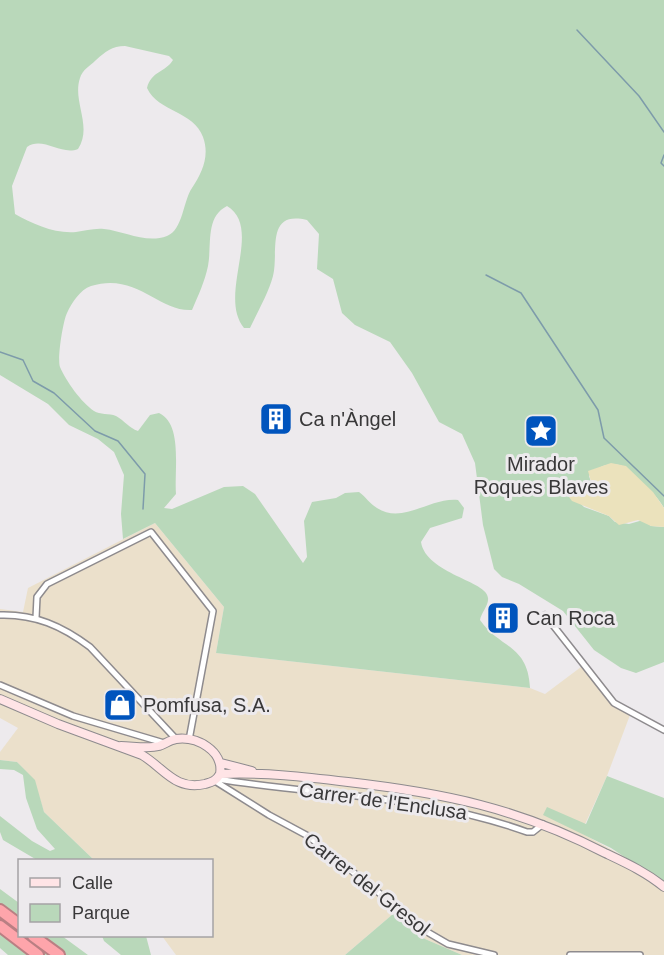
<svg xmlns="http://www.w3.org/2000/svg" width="664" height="955" font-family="Helvetica,sans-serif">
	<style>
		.industrial { fill: #ebe0cb }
		.green { fill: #b9d8ba; fill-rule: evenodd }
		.sand { fill: #ebe2bc }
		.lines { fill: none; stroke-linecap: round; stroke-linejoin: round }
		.stream { stroke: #7d9baa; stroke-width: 1.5 }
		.street-casing { stroke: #8e8b8e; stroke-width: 8 }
		.secondary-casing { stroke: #8e8b8e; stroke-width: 10 }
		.highway-casing { stroke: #b97f83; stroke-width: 14 }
		.street { stroke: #fff; stroke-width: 5 }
		.secondary { stroke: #ffe4e6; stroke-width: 8 }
		.highway { stroke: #fea5ab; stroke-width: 10 }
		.labels { text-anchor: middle; stroke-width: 6; stroke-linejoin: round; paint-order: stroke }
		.poi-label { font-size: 20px; fill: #393839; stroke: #edeaed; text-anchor: start }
		.street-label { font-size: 20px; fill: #393839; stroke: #edeaed }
	</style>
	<rect width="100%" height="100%" fill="#edeaed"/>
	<!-- industrial -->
	<path class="industrial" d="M 155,523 L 224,607 L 216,653 L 530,688 L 545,694 L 581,667 L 614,707 L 630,715 L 607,776 L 581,833 L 636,863 L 664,883 L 664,955 L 462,955 L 425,939 L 393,914 L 345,955 L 176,955 L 162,936 L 212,936 L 212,860 L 94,860 L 44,812 L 34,780 L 17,762 L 0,760 L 0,752 L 18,728 L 0,718 L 0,609 L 23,612 L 28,588 Z"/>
	<!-- green -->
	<path class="green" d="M 0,0 L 664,0 L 664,508 C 656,494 649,490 638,480 C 634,477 632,471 628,469 C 614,460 599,465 589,476 L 592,485 L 591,489 L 575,485 L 569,492 L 584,507 L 609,516 L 615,522 L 629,524 L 643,520 L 651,526 L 664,527 L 664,662 L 636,673 L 621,668 L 594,650 L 563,611 L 519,584 L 502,577 L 494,569 L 483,525 L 475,463 L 462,434 L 439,422 L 412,373 L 390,342 L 355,325 L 342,313 L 333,279 L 317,269 L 319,234 L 307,220 C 265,210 279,252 273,276 C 268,294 258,311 250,328 L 244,328 C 217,295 264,228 227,206 C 205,217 212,245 208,266 C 205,281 198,296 192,310 C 158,312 137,272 91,286 C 80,290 72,302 67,313 C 63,321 57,359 60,367 C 66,381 81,402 94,411 C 100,415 109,413 116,416 C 125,421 129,428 138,431 L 150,415 L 159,413 C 183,424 174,470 176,494 L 164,508 L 172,509 L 224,487 L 243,486 L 255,494 L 303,563 L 307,557 L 304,521 L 312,502 L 336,498 L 345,493 L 359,492 C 366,497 370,504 377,508 C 403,525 430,497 458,500 L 464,508 L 462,518 L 430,528 L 421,542 C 426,574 488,581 488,598 C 489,605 481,613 480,620 C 500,649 528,644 530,688 L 216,653 L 224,607 L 155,523 L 123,539 L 121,514 L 124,475 L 114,452 L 98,439 L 69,425 L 48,404 L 0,375 ZM 125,46 L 169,56 L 173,60 C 166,72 151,71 147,88 C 158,112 194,111 203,137 C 210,156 202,173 192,188 C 183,201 183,230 167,236 C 146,244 124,231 104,229 C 94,228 85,231 76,232 C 55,234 33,224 15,214 L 12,186 L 27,147 C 43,136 61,156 78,149 C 93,126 72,101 80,78 C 82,70 90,66 96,60 C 105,52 112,46 125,46 Z
		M 0,760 L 17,762 L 35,780 L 44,812 L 94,860 L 37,860 L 3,840 L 0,832 L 0,816 L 32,841 L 50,851 L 55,849 L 37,829 L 26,798 L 23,775 L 14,770 L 0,769 Z
		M 607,776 L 664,798 L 664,883 L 611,848 L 543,815 L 547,807 L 586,824 Z
		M 0,889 L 19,903 L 20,936 L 62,936 L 88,955 L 8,955 L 0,948 Z
		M 393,914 L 425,939 L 462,955 L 345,955 Z
		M 102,936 L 146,936 L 151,955 L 121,955 L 104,941 Z"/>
	<!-- sand -->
	<path class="sand" d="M 611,463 L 626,466 L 653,492 L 664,508 L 664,527 L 651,526 L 638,520 L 619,525 L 609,516 L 572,501 L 569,497 L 571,488 L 575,485 L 591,489 L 592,485 L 588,471 Z"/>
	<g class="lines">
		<!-- stream -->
		<path class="stream" d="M 577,30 L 639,96 L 664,132
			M 664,155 L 661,163 L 664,166
			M 486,275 L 521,293 L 598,410 L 604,438 L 664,496
			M 0,352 L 23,360 L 33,381 L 54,393 L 95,431 L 118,441 L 145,474 L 143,509"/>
		<defs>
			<path id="street" d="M 0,615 C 35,614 62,626 90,647 L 176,739
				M 545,615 L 614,703 L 664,730
				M 36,618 L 37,597 L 47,584 L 151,532 L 213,611 L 189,740
				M 0,685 L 73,716 L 164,743
				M 217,779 C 322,796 426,795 527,832 L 533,832 L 543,824
				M 215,781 L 269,815 L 308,836 L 429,933 L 448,944 L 494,955
				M 570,955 L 640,955"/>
			<path id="secondary" d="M 0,699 L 58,724 L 142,755 C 164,768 175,791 205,784 C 212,782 216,781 220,774 C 224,751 197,736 176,739 C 170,740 165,744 159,746 C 148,749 132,746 121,746
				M 221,763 L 252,771
				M 220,774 C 263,772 306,777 348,782 C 444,793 518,808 605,853 C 626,863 646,872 664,887"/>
			<path id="highway" d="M 0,910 L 20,925
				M 0,926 L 38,955
				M 33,936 L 59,955"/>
		</defs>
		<!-- street casing -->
		<use href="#street" class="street-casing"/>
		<!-- secondary casing -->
		<use href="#secondary" class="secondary-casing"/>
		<!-- highway casing -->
		<use href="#highway" class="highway-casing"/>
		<!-- street -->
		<use href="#street" class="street"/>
		<!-- secondary -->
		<use href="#secondary" class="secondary"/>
		<!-- highway -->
		<use href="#highway" class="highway"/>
	</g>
	<!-- icons -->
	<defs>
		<symbol id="building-square" viewBox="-11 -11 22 22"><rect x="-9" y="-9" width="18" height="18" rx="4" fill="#0054bd" stroke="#edeaed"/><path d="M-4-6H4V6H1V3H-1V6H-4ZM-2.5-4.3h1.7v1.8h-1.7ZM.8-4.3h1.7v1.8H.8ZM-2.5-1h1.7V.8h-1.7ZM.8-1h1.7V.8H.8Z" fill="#fff"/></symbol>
		<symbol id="sight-square" viewBox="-11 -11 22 22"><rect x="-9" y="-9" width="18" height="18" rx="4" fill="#0054bd" stroke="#edeaed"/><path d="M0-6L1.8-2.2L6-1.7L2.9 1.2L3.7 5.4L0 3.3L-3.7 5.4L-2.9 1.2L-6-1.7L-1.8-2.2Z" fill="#fff"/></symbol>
		<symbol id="shop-square" viewBox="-11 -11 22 22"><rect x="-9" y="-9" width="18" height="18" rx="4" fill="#0054bd" stroke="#edeaed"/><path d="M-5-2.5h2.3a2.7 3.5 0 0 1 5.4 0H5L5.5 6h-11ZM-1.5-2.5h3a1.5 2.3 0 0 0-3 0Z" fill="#fff"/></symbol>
	</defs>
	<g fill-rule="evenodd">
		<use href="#building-square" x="257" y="400" width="38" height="38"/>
		<use href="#sight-square" x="522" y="412" width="38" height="38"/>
		<use href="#building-square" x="484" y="599" width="38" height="38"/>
		<use href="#shop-square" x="101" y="686" width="38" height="38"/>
	</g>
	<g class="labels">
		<!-- poi labels -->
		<g class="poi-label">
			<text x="299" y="426">Ca n'Àngel</text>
			<text x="541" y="471" text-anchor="middle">Mirador<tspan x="541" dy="23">Roques Blaves</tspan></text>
			<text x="526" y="625">Can Roca</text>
			<text x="143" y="712">Pomfusa, S.A.</text>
		</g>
		<!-- street labels -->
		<g class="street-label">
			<text transform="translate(383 801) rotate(8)" y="7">Carrer de l'Enclusa</text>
			<text transform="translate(367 884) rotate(38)" y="7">Carrer del Gresol</text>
		</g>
	</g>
	<!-- legend -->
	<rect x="18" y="859" width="195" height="78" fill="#edeaed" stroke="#a5a3a5" stroke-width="1.5"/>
	<rect x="30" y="878" width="30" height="9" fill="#ffe4e6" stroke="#a5a3a5" stroke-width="1.5"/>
	<text x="72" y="889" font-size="18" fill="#393839">Calle</text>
	<rect x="30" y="904" width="30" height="18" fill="#b9d8ba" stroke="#a5a3a5" stroke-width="1.5"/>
	<text x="72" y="919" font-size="18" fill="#393839">Parque</text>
</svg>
